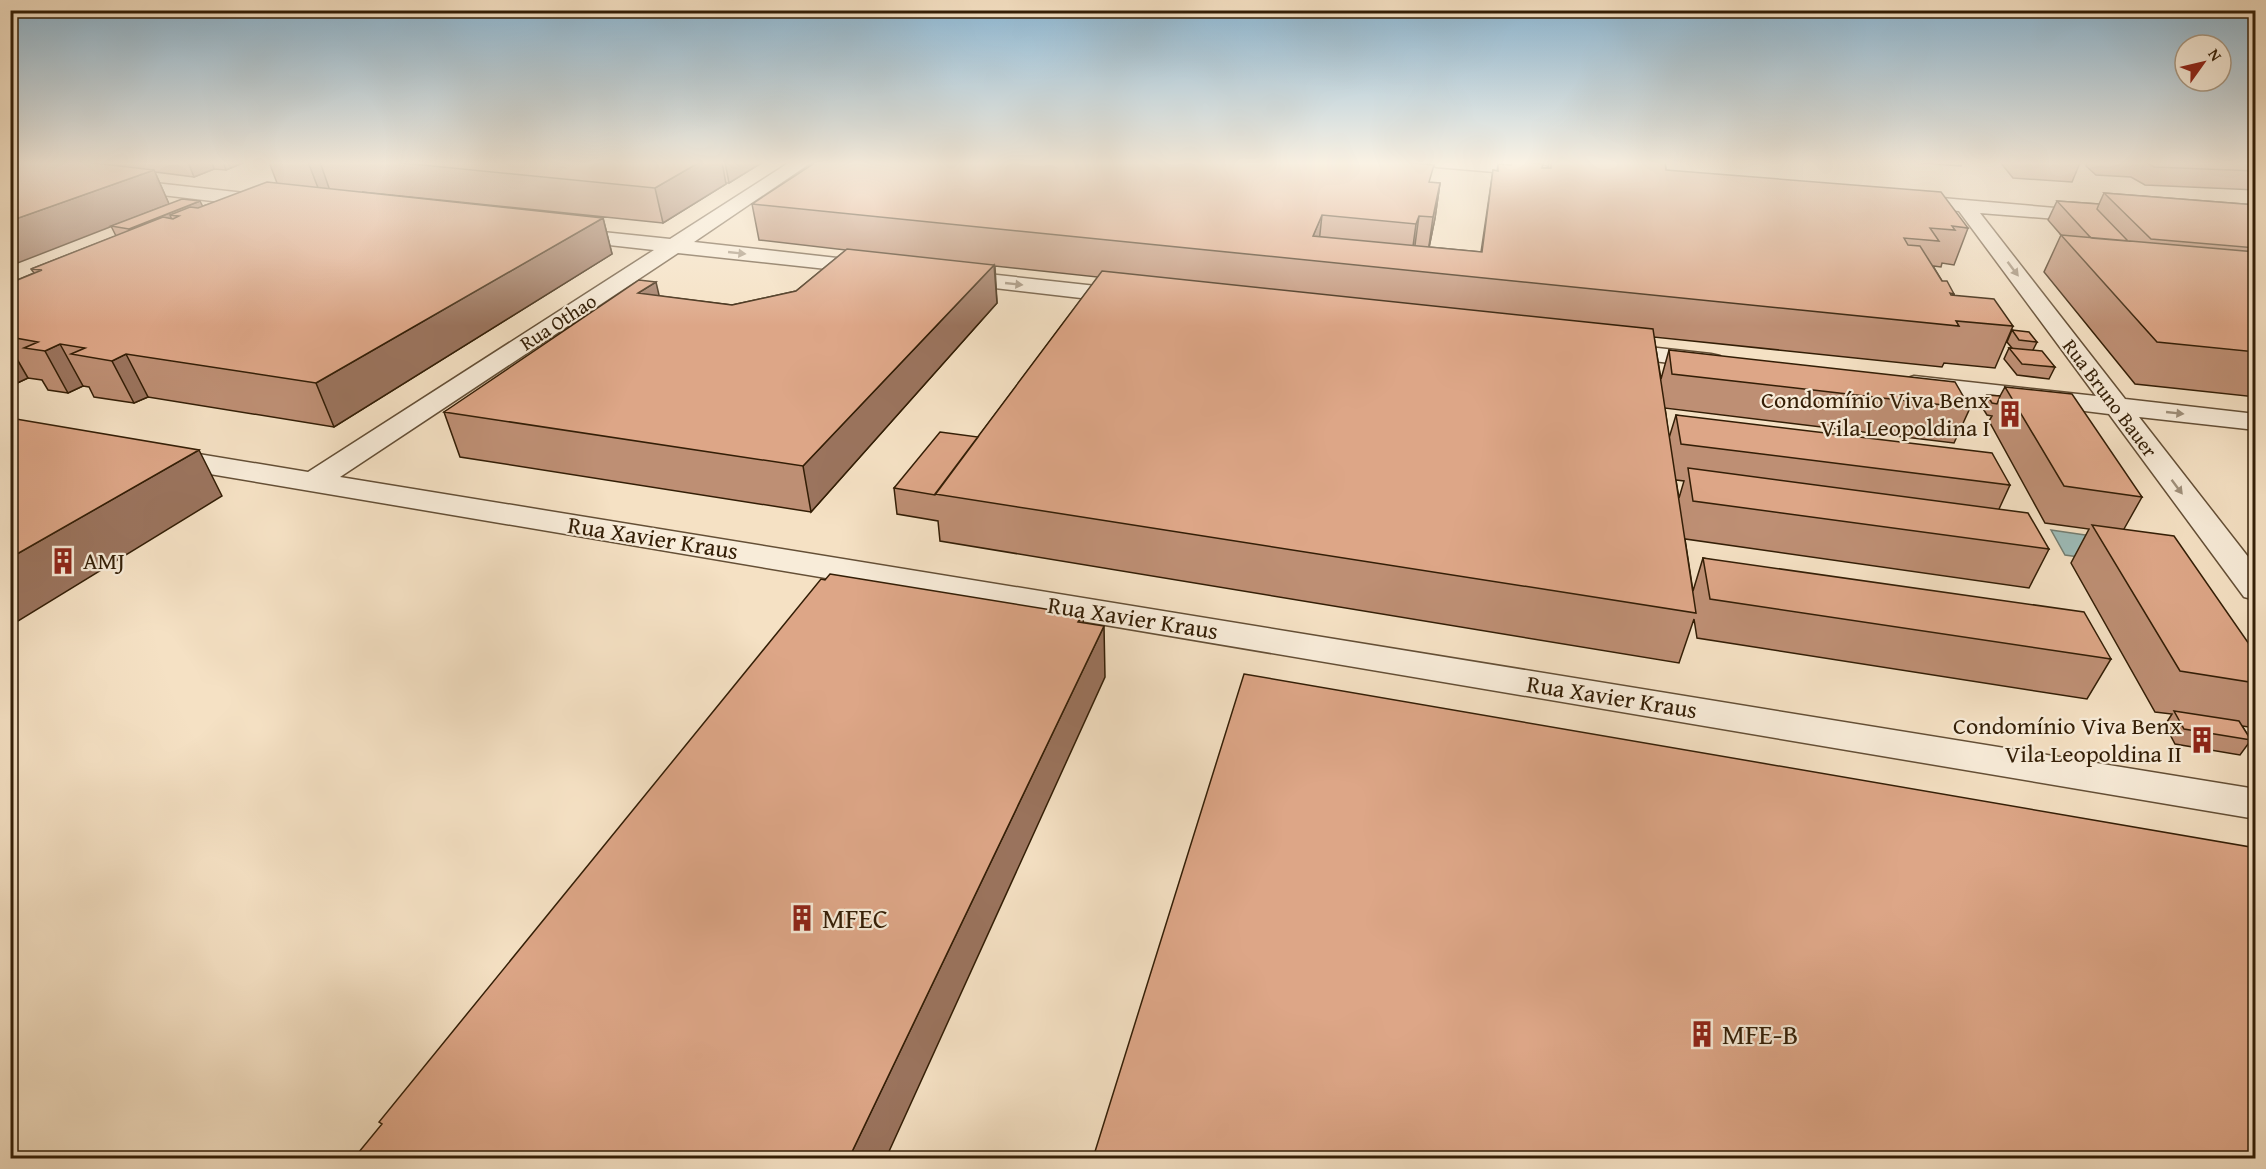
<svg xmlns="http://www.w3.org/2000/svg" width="2266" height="1169" font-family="'Gentium Book Plus',serif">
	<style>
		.water { fill: #9dbcb9; stroke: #737d71; stroke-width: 1.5 }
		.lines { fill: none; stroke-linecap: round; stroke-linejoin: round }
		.street-casing { stroke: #644f36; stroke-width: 3 }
		.street { fill: #f8ecd9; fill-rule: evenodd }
		.wall { fill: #be8f74; stroke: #331e06; stroke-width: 1.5; fill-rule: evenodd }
		.shaded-wall { fill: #9b745e; stroke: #331e06; stroke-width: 1.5 }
		.building { fill: #dda687; stroke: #331e06; stroke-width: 1.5 }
		.oneway { fill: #9f8f7a }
		.labels { text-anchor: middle; stroke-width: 4.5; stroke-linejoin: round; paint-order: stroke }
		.far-street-label { font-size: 20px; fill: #331e06; stroke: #f8ecd9 }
		.poi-label { font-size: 24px; fill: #331e06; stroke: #f8ecd9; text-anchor: end }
		.street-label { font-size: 24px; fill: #331e06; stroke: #f8ecd9 }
		.near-poi-label { font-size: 28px; fill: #331e06; stroke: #f8ecd9; text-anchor: start }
	</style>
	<rect width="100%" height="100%" fill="#f5e1c4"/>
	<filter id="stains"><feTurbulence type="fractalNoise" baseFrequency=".00333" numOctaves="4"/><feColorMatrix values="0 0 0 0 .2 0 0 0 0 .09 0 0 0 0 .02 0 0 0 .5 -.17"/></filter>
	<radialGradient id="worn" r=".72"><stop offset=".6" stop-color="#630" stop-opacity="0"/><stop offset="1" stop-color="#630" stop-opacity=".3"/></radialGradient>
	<!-- water -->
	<path class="water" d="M 2051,530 L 2140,543 L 2157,568 L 2065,555 Z"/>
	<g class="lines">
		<defs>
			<path id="street" d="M 790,162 L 812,162 L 694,242 L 873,262 L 881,263 L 884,268 L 881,273 L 873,274 L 678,253 L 340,477 L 2256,789 L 2256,819 L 162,466 L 152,463 L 148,457 L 152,451 L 162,448 L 308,472 L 654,250 L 564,240 L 557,238 L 554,234 L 557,230 L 564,228 L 670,239 Z
				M 1427,162 C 1467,162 1510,158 1548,167 L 1551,171 L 1548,175 L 1542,176 L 1436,167 Z
				M 119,179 L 271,196 L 278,198 L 281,202 L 278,206 L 271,208 L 112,189 L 110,185 L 112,181 Z
				M 1907,195 L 2102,212 L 2105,216 L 2102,220 L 2095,222 L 1980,213 L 2125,399 L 2256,414 L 2256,430 L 2139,417 L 2256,567 L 2256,600 L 2244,597 L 2109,414 L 1905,389 L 1901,384 L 1905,379 L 1914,376 L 2096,396 L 1959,211 L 1900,205 L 1897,201 L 1900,197 Z
				M 951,270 L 1133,290 L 1141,292 L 1144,297 L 1141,302 L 1133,304 L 943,282 L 940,277 L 943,272 Z
				M 1613,343 L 1711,354 L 1720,356 L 1723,361 L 1720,366 L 1711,368 L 1604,355 L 1601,350 L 1604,345 Z"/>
		</defs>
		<!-- street casing -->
		<use href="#street" class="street-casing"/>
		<!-- street -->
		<use href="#street" class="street"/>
	</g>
	<!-- wall -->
	<path class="wall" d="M 10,162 L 245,162 L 226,170 L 214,169 L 194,177 L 155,172 L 169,204 L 203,206 L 277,183 L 269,162 L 763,162 L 729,183 L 726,183 L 726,184 L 663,223 L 362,192 L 603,218 L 612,254 L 334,427 L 148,397 L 134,403 L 94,397 L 89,387 L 83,386 L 68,393 L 48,390 L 42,380 L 28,378 L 13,385 L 10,385 L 10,283 L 34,273 L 31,269 L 116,236 L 111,226 Z
		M 1549,162 L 1665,162 L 1666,170 L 1968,228 L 1954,265 L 1942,263 L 1941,267 L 1933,266 L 1942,281 L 1954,294 L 1953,295 L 2013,326 L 1995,368 L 1944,363 L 1942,367 L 1654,337 L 1661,379 L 1669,350 L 1970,408 L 1954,443 L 1665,408 L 1669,438 L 1676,415 L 2010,485 L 1999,509 L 2049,549 L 2029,588 L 1685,539 L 1693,591 L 1703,558 L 2111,659 L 2087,699 L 1697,638 L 1694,619 L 1679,663 L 940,541 L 938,521 L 897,514 L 894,488 L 978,437 L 1098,277 L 995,266 L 997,303 L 811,512 L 460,457 L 444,412 L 659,296 L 732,305 L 796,291 L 846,250 L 759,240 L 752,204 L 1431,183 L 1440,183 L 1435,218 L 1429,247 L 1481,252 L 1493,170 L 1497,171 L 1498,164 L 1548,168 ZM 1676,480 L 1684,481 L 1679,498 Z
		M 1909,162 L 1962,162 L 1961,166 Z
		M 2000,162 L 2079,162 L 2080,163 L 2072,182 L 2013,178 Z
		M 2087,162 L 2256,162 L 2256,190 L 2145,185 L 2131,177 L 2096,175 L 2086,166 Z
		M 2104,193 L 2256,205 L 2256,397 L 2135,384 L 2044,272 L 2061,235 L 2048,220 L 2057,201 L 2099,204 Z
		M 2012,330 L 2037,342 L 2033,350 L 2055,367 L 2049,379 L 2017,375 L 2004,359 L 2009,348 L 2012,348 L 2007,342 Z
		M 2005,387 L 2142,497 L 2124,529 L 2256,654 L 2256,719 L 2249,727 L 2242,726 L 2251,740 L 2240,755 L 2175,744 L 2165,725 L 2172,714 L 2155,712 L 2071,563 L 2089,529 L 2045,523 L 1989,421 L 1992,416 L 1987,415 L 1982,407 L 1987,395 L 2000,396 Z"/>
	<!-- shaded-wall -->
	<path class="shaded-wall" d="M 188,162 L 212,162 L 214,169 L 194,177 Z
		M 223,162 L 245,162 L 226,170 Z
		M 308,162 L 320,162 L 329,188 L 320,193 Z
		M 700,162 L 722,162 L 726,184 L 663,223 L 655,188 Z
		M 725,162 L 763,162 L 729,183 Z
		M 154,170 L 169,204 L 10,266 L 10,221 Z
		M 1440,183 L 1435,218 L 1428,253 L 1433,217 Z
		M 200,201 L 205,211 L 179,216 L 170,215 L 173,223 L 134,239 L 129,229 Z
		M 1322,215 L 1318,252 L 1313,236 Z
		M 1419,216 L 1414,252 L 1411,261 L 1416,224 Z
		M 603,218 L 612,254 L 334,427 L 316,383 Z
		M 994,265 L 997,303 L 811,512 L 803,466 Z
		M 656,282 L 665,321 L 638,293 Z
		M 60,344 L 83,386 L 68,393 L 45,351 Z
		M 10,347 L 28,378 L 13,385 L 10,382 Z
		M 126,354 L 148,397 L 134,403 L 112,361 Z
		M 199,450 L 222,496 L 10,626 L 10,558 Z
		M 1083,615 L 1085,665 L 1078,622 Z
		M 1104,626 L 1105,677 L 886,1158 L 849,1158 Z"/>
	<!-- building -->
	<path class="building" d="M 10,162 L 85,162 L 154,170 L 10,221 Z
		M 392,162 L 700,162 L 655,188 Z
		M 816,162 L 1404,162 L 1434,165 L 1429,182 L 1440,183 L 1433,217 L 1419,216 L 1416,224 L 1322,215 L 1313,236 L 1482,252 L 1493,170 L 1498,171 L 1498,164 L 1511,165 L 1512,162 L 1517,162 L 1543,164 L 1542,168 L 1551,168 L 1551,162 L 1665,162 L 1666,170 L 1941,192 L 1968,228 L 1952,226 L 1955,230 L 1930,228 L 1939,241 L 1904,238 L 1908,245 L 1920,246 L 1942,281 L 1947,281 L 1954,294 L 1950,293 L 1951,295 L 1994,299 L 2013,326 L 1956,321 L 1959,326 L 752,204 Z
		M 2146,162 L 2196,162 L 2198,163 L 2197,162 L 2256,162 L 2256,171 L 2154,167 Z
		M 267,182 L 603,218 L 316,383 L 126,354 L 112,361 L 71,354 L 85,348 L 60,344 L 45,351 L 24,348 L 38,342 L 10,337 L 10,283 L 42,270 L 31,269 L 163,217 L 173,219 L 179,216 L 170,215 L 190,207 L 198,208 Z
		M 2104,193 L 2256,205 L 2256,248 L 2151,239 Z
		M 182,199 L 200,201 L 129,229 L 111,226 Z
		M 2057,201 L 2099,204 L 2097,209 L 2128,241 L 2091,238 Z
		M 2061,235 L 2256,252 L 2256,352 L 2157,342 Z
		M 847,249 L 994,265 L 803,466 L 444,412 L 639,280 L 656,282 L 638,293 L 732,305 L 796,291 Z
		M 1102,271 L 1653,329 L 1696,613 L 935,494 Z
		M 2012,330 L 2029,332 L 2037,342 L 2019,340 Z
		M 2009,348 L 2042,351 L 2055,367 L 2022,364 Z
		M 1669,350 L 1955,382 L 1970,408 L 1672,374 Z
		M 2005,387 L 2072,394 L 2142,497 L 2064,486 Z
		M 1987,395 L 2000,396 L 1997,404 L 1992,403 Z
		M 1676,415 L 1992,453 L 2010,485 L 1681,444 Z
		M 10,418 L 199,450 L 10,558 Z
		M 940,432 L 978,437 L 935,495 L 894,488 Z
		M 1688,468 L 2028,513 L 2049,549 L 1693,501 Z
		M 2092,525 L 2174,536 L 2256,654 L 2256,683 L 2180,671 Z
		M 1703,558 L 2084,612 L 2111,659 L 1710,599 Z
		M 830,574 L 1083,615 L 1078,622 L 1104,626 L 849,1158 L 354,1158 L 382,1124 L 379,1122 L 821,579 L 825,580 Z
		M 1244,674 L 2256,848 L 2256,1158 L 1093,1158 Z
		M 2174,711 L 2239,721 L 2251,740 L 2184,729 Z"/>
	<!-- one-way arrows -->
	<defs><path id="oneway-solid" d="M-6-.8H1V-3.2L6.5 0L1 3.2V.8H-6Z" transform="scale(1.5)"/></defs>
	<g class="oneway">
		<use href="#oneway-solid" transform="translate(737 253) rotate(6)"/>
		<use href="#oneway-solid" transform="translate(2013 269) rotate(53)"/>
		<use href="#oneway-solid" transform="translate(1014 284) rotate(6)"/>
		<use href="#oneway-solid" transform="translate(2175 413) rotate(6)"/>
		<use href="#oneway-solid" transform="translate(2177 487) rotate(53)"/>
	</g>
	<!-- sky -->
	<linearGradient id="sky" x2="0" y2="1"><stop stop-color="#8ab7d5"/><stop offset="0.5" stop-color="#faf2e4"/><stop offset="1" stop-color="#faf2e4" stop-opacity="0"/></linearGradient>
	<rect width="2266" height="326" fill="url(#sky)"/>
	<!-- icons -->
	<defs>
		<symbol id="building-bare" viewBox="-9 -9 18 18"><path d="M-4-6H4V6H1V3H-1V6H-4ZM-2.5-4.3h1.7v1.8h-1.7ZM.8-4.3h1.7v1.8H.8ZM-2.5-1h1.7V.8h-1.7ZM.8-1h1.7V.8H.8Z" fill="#8f2418" stroke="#f8ecd9" stroke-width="2.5" paint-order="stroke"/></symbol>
	</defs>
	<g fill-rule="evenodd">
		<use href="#building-bare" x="1991" y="395" width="38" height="38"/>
		<use href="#building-bare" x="44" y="542" width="38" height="38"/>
		<use href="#building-bare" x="2183" y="721" width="38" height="38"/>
		<use href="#building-bare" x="783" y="899" width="38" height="38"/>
		<use href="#building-bare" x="1683" y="1015" width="38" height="38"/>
	</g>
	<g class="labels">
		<!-- far-street labels -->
		<g class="far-street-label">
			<text transform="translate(558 322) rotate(-33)" y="7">Rua Othao</text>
			<text transform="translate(2110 398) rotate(53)" y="7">Rua Bruno Bauer</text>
		</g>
		<!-- poi labels -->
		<g class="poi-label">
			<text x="1990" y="408">Condomínio Viva Benx<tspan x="1990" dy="28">Vila Leopoldina I</tspan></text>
			<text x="83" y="569" text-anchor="start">AMJ</text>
			<text x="2182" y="734">Condomínio Viva Benx<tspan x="2182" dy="28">Vila Leopoldina II</tspan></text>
		</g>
		<!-- street labels -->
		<g class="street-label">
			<text transform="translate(653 538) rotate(9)" y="8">Rua Xavier Kraus</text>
			<text transform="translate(1133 618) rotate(9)" y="8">Rua Xavier Kraus</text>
			<text transform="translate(1612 697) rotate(9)" y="8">Rua Xavier Kraus</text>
		</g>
		<!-- near-poi labels -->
		<g class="near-poi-label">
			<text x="822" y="928">MFEC</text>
			<text x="1722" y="1044">MFE-B</text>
		</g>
	</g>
	<!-- margin -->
	<rect width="2266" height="1169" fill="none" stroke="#f5e1c4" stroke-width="36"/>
	<rect x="12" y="12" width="2242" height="1145" fill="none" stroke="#331e06" stroke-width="3"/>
	<rect x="18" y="18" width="2230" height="1133" fill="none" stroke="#331e06" stroke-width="1.5"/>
	<!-- north arrow -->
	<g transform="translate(2203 63) rotate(56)"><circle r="28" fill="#f8ecd9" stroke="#a99a85" stroke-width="1.5"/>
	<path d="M0-4.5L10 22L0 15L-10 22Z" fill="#8f2418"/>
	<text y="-9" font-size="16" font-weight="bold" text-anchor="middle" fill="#331e06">N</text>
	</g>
	<rect width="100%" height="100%" filter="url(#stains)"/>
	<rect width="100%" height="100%" fill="url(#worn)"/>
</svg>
